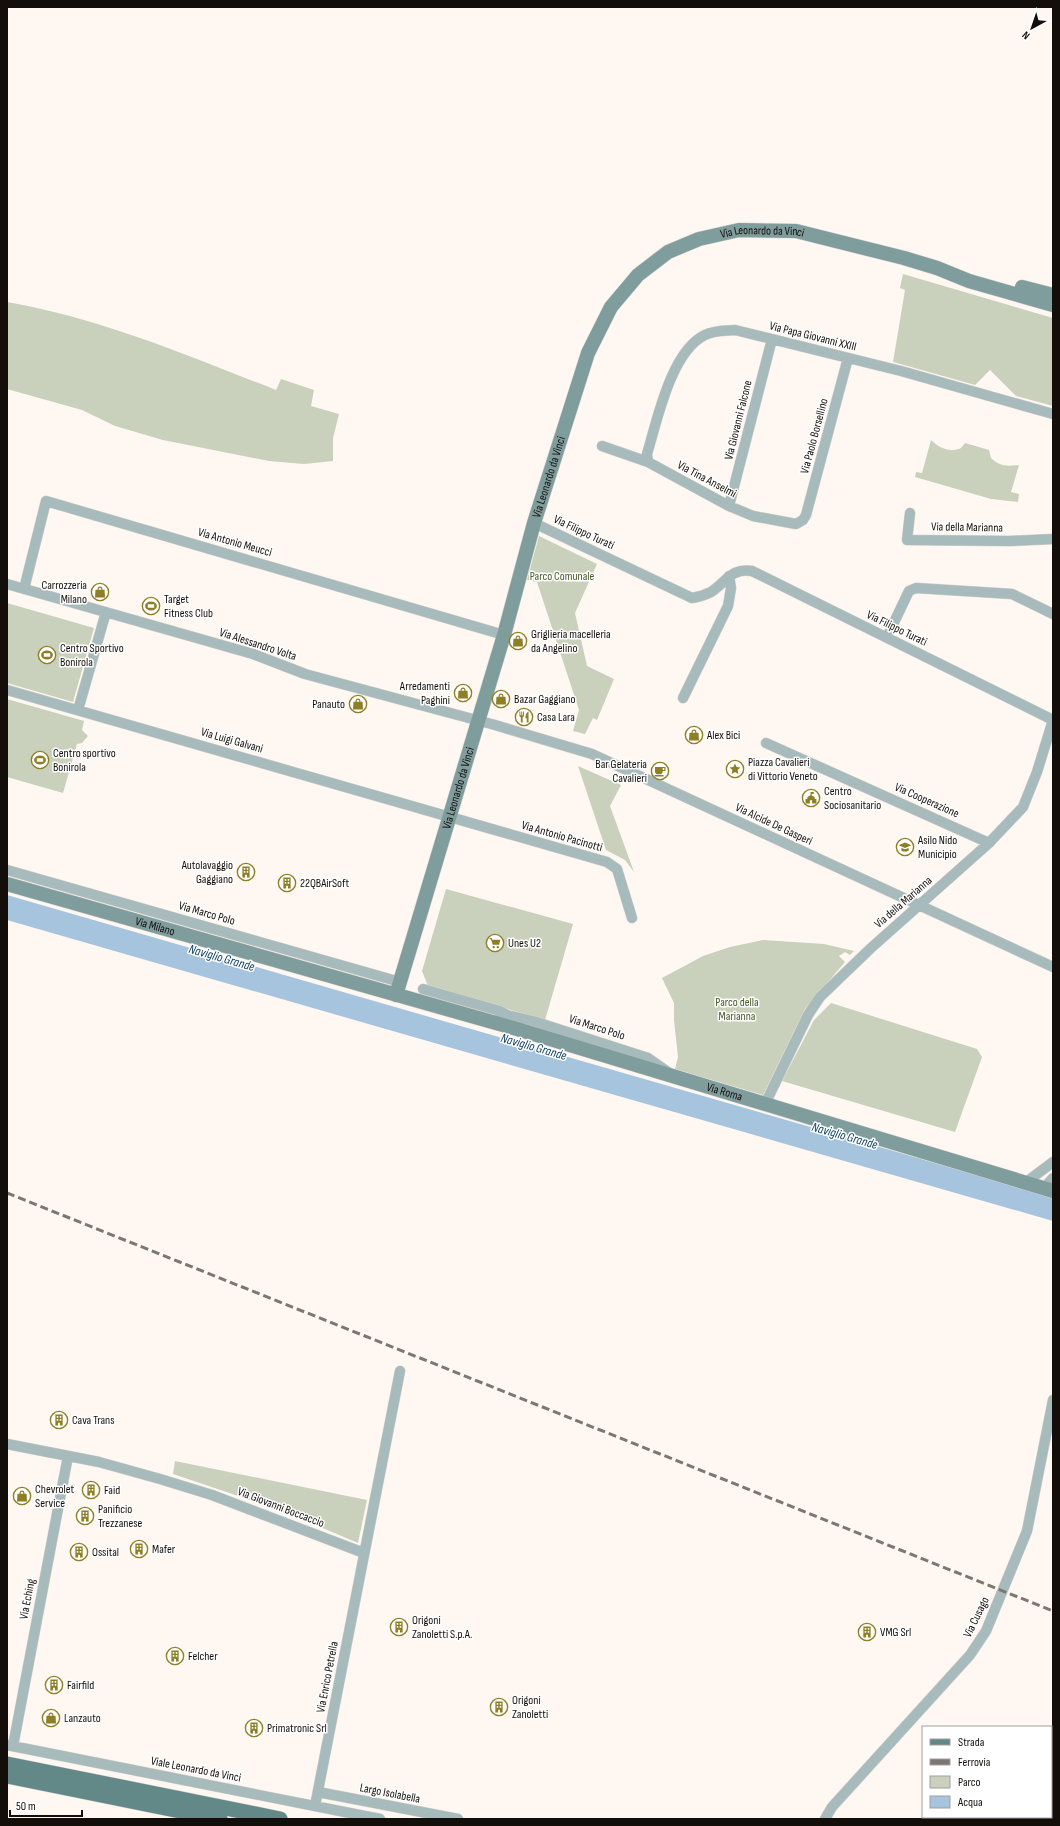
<svg xmlns="http://www.w3.org/2000/svg" width="1060" height="1826" font-family="'Sofia Sans Condensed',sans-serif">
	<style>
		.green { fill: #c9d1bc }
		.water { fill: #a6c4dd }
		.lines { fill: none; stroke-linecap: round; stroke-linejoin: round }
		.street-casing { stroke: #d8d2cd; stroke-width: 11 }
		.secondary-casing { stroke: #d8d2cd; stroke-width: 15 }
		.primary-casing { stroke: #d8d2cd; stroke-width: 16 }
		.street { stroke: #a8bbbc; stroke-width: 10 }
		.secondary { stroke: #809d9e; stroke-width: 14 }
		.primary { stroke: #638888; stroke-width: 15 }
		.rail { stroke: #7d7772; stroke-width: 3; stroke-dasharray: 8 4; stroke-linecap: butt }
		.labels { text-anchor: middle; stroke-width: 3; stroke-linejoin: round; paint-order: stroke }
		.street-label { font-size: 12px; fill: #130e0a; stroke: #fff }
		.park-label { font-size: 12px; fill: #465824; stroke: #fff }
		.poi-label { font-size: 12px; fill: #130e0a; stroke: #fff; text-anchor: start }
		.water-label { font-size: 13px; font-style: italic; fill: #0d3f62; stroke: #fff }
	</style>
	<rect width="100%" height="100%" fill="#fef7f2"/>
	<!-- green -->
	<path class="green" d="M 903,274 L 1053,318 L 1053,406 L 1016,396 L 990,370 L 975,385 L 893,362 L 905,290 L 900,288 Z
		M 7,302 C 100,318 189,356 276,390 L 281,379 L 314,390 L 311,406 L 339,414 L 333,438 L 333,461 L 304,464 L 269,461 L 163,440 L 115,426 L 82,410 L 7,389 Z
		M 931,440 C 939,448 950,453 961,448 L 965,443 L 989,450 L 991,458 C 1000,467 1007,466 1019,465 L 1011,492 L 1019,494 L 1018,502 L 991,499 L 915,477 L 916,472 L 922,473 Z
		M 539,536 L 597,564 L 575,613 L 587,666 L 614,679 L 597,720 L 593,718 L 585,734 L 573,731 L 579,710 L 537,582 L 527,580 Z
		M 7,603 L 94,628 L 73,702 L 7,683 Z
		M 7,699 L 84,721 L 82,730 L 88,736 L 82,743 L 77,744 L 63,793 L 7,777 Z
		M 578,766 L 621,785 L 610,806 L 634,872 L 625,860 L 606,850 Z
		M 446,889 L 573,924 L 545,1020 L 428,986 L 422,971 Z
		M 763,940 L 824,944 L 854,951 L 850,955 L 845,952 L 839,956 L 845,962 L 805,1009 L 763,1095 L 675,1069 L 678,1057 L 674,1020 L 674,1003 L 662,978 L 703,956 L 730,947 Z
		M 831,1003 L 977,1049 L 982,1057 L 955,1132 L 782,1081 L 814,1020 Z
		M 175,1461 L 367,1500 L 358,1543 L 280,1510 L 173,1474 Z"/>
	<!-- water -->
	<path class="water" d="M 7,895 L 1053,1197 L 1053,1221 L 7,920 Z"/>
	<g class="lines">
		<defs>
			<path id="street" d="M 602,446 L 648,462 L 729,506 L 753,516 L 796,524 L 803,520 L 806,515 L 848,358
				M 648,462 L 647,454 C 657,421 671,351 705,335 C 715,330 724,331 735,330 L 901,371 L 1053,414
				M 729,506 L 772,339
				M 910,513 L 907,540 L 1010,541 L 1053,539
				M 534,523 L 692,598 C 699,597 705,595 711,592 C 725,583 732,567 752,571 L 1053,720 L 1037,772 L 1023,807 L 989,843 L 871,948 L 820,997 L 808,1015 L 765,1104
				M 7,584 L 253,654 L 305,674 L 495,725 L 592,754 L 1053,967
				M 24,589 L 46,501 L 504,635
				M 887,637 L 909,591 L 916,588 L 1012,594 L 1053,614
				M 7,690 L 607,862 L 617,869 L 632,918
				M 683,698 L 728,606 L 731,588 L 729,576
				M 78,710 L 106,612
				M 766,743 L 989,843
				M 7,870 L 400,982
				M 423,989 L 500,1011 L 507,1015
				M 493,1022 L 507,1015 L 533,1021 L 648,1058 L 668,1072
				M 1025,1183 L 1053,1162
				M 1044,1188 L 1053,1178
				M 7,1444 L 99,1462 L 160,1479 L 212,1495 L 364,1553
				M 7,1745 L 380,1819
				M 13,1746 L 68,1456
				M 318,1792 L 458,1819
				M 315,1806 L 400,1371
				M 825,1819 L 832,1807 L 970,1655 L 986,1631 L 1027,1531 L 1053,1400"/>
			<g id="secondary">
				<path d="M 1022,287 L 1053,295"/>
				<path id="s1" d="M 7,884 L 517,1029 L 1053,1191"/>
				<path id="s2" d="M 396,995 L 504,635 L 534,523 L 588,353 L 611,307 L 638,275 L 668,252 L 699,239 L 739,230 L 796,231 L 904,258 L 937,268 L 969,281 L 1053,305"/>
			</g>
			<path id="primary" d="M 7,1764 L 280,1819
				M 7,1776 L 220,1819"/>
		</defs>
		<!-- street casing -->
		<use href="#street" class="street-casing"/>
		<!-- secondary casing -->
		<use href="#secondary" class="secondary-casing"/>
		<!-- primary casing -->
		<use href="#primary" class="primary-casing"/>
		<!-- street -->
		<use href="#street" class="street"/>
		<!-- secondary -->
		<use href="#secondary" class="secondary"/>
		<!-- primary -->
		<use href="#primary" class="primary"/>
		<!-- rail -->
		<path class="rail" d="M 7,1193 L 1053,1611"/>
	</g>
	<!-- icons -->
	<defs>
		<symbol id="shop-ring" viewBox="-11 -11 22 22"><circle r="9.5" fill="#fff" stroke="#8e7f26" stroke-width="1.5"/><path d="M-5-2.5h2.3a2.7 3.5 0 0 1 5.4 0H5L5.5 6h-11ZM-1.5-2.5h3a1.5 2.3 0 0 0-3 0Z" fill="#8e7f26"/></symbol>
		<symbol id="stadium-ring" viewBox="-11 -11 22 22"><circle r="9.5" fill="#fff" stroke="#8e7f26" stroke-width="1.5"/><path d="M0-5a6.5 5 0 1 0 0 10a6.5 5 0 1 0 0-10ZM-3.5-1.8h7v3.6h-7Z" fill="#8e7f26"/></symbol>
		<symbol id="restaurant-ring" viewBox="-11 -11 22 22"><circle r="9.5" fill="#fff" stroke="#8e7f26" stroke-width="1.5"/><path d="M-5-6h1v4h1v-4h1v4h1v-4h1v5L-1.5 .5V6h-2V.5L-5-1ZM5-6V6H3V1.5H1.5Q1.5-4 5-6Z" fill="#8e7f26"/></symbol>
		<symbol id="sight-ring" viewBox="-11 -11 22 22"><circle r="9.5" fill="#fff" stroke="#8e7f26" stroke-width="1.5"/><path d="M0-6L1.8-2.2L6-1.7L2.9 1.2L3.7 5.4L0 3.3L-3.7 5.4L-2.9 1.2L-6-1.7L-1.8-2.2Z" fill="#8e7f26"/></symbol>
		<symbol id="cafe-ring" viewBox="-11 -11 22 22"><circle r="9.5" fill="#fff" stroke="#8e7f26" stroke-width="1.5"/><path d="M-5.5-4.5H6V0H3Q3 3.5 0 3.5H-2.5Q-5.5 3.5-5.5 0ZM3-3.2v2h1.7v-2ZM-6 4.5H4V6H-6Z" fill="#8e7f26"/></symbol>
		<symbol id="civic-ring" viewBox="-11 -11 22 22"><circle r="9.5" fill="#fff" stroke="#8e7f26" stroke-width="1.5"/><path d="M-.6-6.5H3V-4.5H.6V-3L4-1V1h2V6H-6V1h2V-1L-.6-3ZM-1.2 2.5V6h2.4V2.5Z" fill="#8e7f26"/></symbol>
		<symbol id="school-ring" viewBox="-11 -11 22 22"><circle r="9.5" fill="#fff" stroke="#8e7f26" stroke-width="1.5"/><path d="M0-5L7-2L0 1L-7-2ZM-4 1L0 2.5L4 1V4Q0 6-4 4Z" fill="#8e7f26"/></symbol>
		<symbol id="building-ring" viewBox="-11 -11 22 22"><circle r="9.5" fill="#fff" stroke="#8e7f26" stroke-width="1.5"/><path d="M-4-6H4V6H1V3H-1V6H-4ZM-2.5-4.3h1.7v1.8h-1.7ZM.8-4.3h1.7v1.8H.8ZM-2.5-1h1.7V.8h-1.7ZM.8-1h1.7V.8H.8Z" fill="#8e7f26"/></symbol>
		<symbol id="supermarket-ring" viewBox="-11 -11 22 22"><circle r="9.5" fill="#fff" stroke="#8e7f26" stroke-width="1.5"/><path d="M-6-5.5h2.5l.6 2H6L4.5 2H-2.5L-4.4-4H-6ZM-1.5 3.2a1.3 1.3 0 1 0 .1 0ZM3 3.2a1.3 1.3 0 1 0 .1 0Z" fill="#8e7f26"/></symbol>
	</defs>
	<g fill-rule="evenodd">
		<use href="#shop-ring" x="90" y="582" width="20" height="20"/>
		<use href="#stadium-ring" x="141" y="596" width="20" height="20"/>
		<use href="#shop-ring" x="508" y="631" width="20" height="20"/>
		<use href="#stadium-ring" x="37" y="645" width="20" height="20"/>
		<use href="#shop-ring" x="453" y="683" width="20" height="20"/>
		<use href="#shop-ring" x="491" y="689" width="20" height="20"/>
		<use href="#shop-ring" x="348" y="694" width="20" height="20"/>
		<use href="#restaurant-ring" x="514" y="707" width="20" height="20"/>
		<use href="#shop-ring" x="684" y="725" width="20" height="20"/>
		<use href="#stadium-ring" x="30" y="750" width="20" height="20"/>
		<use href="#sight-ring" x="725" y="759" width="20" height="20"/>
		<use href="#cafe-ring" x="650" y="761" width="20" height="20"/>
		<use href="#civic-ring" x="801" y="788" width="20" height="20"/>
		<use href="#school-ring" x="895" y="837" width="20" height="20"/>
		<use href="#building-ring" x="236" y="862" width="20" height="20"/>
		<use href="#building-ring" x="277" y="873" width="20" height="20"/>
		<use href="#supermarket-ring" x="485" y="933" width="20" height="20"/>
		<use href="#building-ring" x="49" y="1410" width="20" height="20"/>
		<use href="#building-ring" x="81" y="1480" width="20" height="20"/>
		<use href="#shop-ring" x="12" y="1486" width="20" height="20"/>
		<use href="#building-ring" x="75" y="1506" width="20" height="20"/>
		<use href="#building-ring" x="129" y="1539" width="20" height="20"/>
		<use href="#building-ring" x="69" y="1542" width="20" height="20"/>
		<use href="#building-ring" x="389" y="1617" width="20" height="20"/>
		<use href="#building-ring" x="857" y="1622" width="20" height="20"/>
		<use href="#building-ring" x="165" y="1646" width="20" height="20"/>
		<use href="#building-ring" x="44" y="1675" width="20" height="20"/>
		<use href="#building-ring" x="489" y="1697" width="20" height="20"/>
		<use href="#shop-ring" x="41" y="1708" width="20" height="20"/>
		<use href="#building-ring" x="244" y="1718" width="20" height="20"/>
	</g>
	<g class="labels">
		<!-- street labels -->
		<g class="street-label">
			<text dy="4" stroke="none"><textPath href="#s2" startOffset="899">Via Leonardo da Vinci</textPath></text>
			<text transform="translate(813 336) rotate(14)" y="4">Via Papa Giovanni XXIII</text>
			<text transform="translate(738 420) rotate(-76)" y="4">Via Giovanni Falcone</text>
			<text transform="translate(814 436) rotate(-75)" y="4">Via Paolo Borsellino</text>
			<text dy="4" stroke="none"><textPath href="#s2" startOffset="540">Via Leonardo da Vinci</textPath></text>
			<text transform="translate(707 479) rotate(28)" y="4">Via Tina Anselmi</text>
			<text transform="translate(967 527) rotate(1)" y="4">Via della Marianna</text>
			<text transform="translate(584 532) rotate(25)" y="4">Via Filippo Turati</text>
			<text transform="translate(235 542) rotate(16)" y="4">Via Antonio Meucci</text>
			<text transform="translate(897 628) rotate(26)" y="4">Via Filippo Turati</text>
			<text transform="translate(258 644) rotate(18)" y="4">Via Alessandro Volta</text>
			<text transform="translate(232 740) rotate(16)" y="4">Via Luigi Galvani</text>
			<text dy="4" stroke="none"><textPath href="#s2" startOffset="216">Via Leonardo da Vinci</textPath></text>
			<text transform="translate(927 800) rotate(24)" y="4">Via Cooperazione</text>
			<text transform="translate(774 824) rotate(25)" y="4">Via Alcide De Gasperi</text>
			<text transform="translate(562 836) rotate(16)" y="4">Via Antonio Pacinotti</text>
			<text transform="translate(903 902) rotate(-41)" y="4">Via della Marianna</text>
			<text transform="translate(207 913) rotate(16)" y="4">Via Marco Polo</text>
			<text dy="4" stroke="none"><textPath href="#s1" startOffset="154">Via Milano</textPath></text>
			<text transform="translate(597 1027) rotate(18)" y="4">Via Marco Polo</text>
			<text dy="4" stroke="none"><textPath href="#s1" startOffset="747">Via Roma</textPath></text>
			<text transform="translate(281 1507) rotate(21)" y="4">Via Giovanni Boccaccio</text>
			<text transform="translate(27 1599) rotate(-79)" y="4">Via Eching</text>
			<text transform="translate(976 1617) rotate(-64)" y="4">Via Cusago</text>
			<text transform="translate(327 1677) rotate(-79)" y="4">Via Enrico Petrella</text>
			<text transform="translate(196 1769) rotate(11)" y="4">Viale Leonardo da Vinci</text>
			<text transform="translate(390 1793) rotate(11)" y="4">Largo Isolabella</text>
		</g>
		<!-- park labels -->
		<g class="park-label">
			<text x="562" y="580">Parco Comunale</text>
			<text x="737" y="1006">Parco della<tspan x="737" dy="14">Marianna</tspan></text>
		</g>
		<!-- poi labels -->
		<g class="poi-label">
			<text x="87" y="589" text-anchor="end">Carrozzeria<tspan x="87" dy="14">Milano</tspan></text>
			<text x="164" y="603">Target<tspan x="164" dy="14">Fitness Club</tspan></text>
			<text x="531" y="638">Griglieria macelleria<tspan x="531" dy="14">da Angelino</tspan></text>
			<text x="60" y="652">Centro Sportivo<tspan x="60" dy="14">Bonirola</tspan></text>
			<text x="450" y="690" text-anchor="end">Arredamenti<tspan x="450" dy="14">Paghini</tspan></text>
			<text x="514" y="703">Bazar Gaggiano</text>
			<text x="345" y="708" text-anchor="end">Panauto</text>
			<text x="537" y="721">Casa Lara</text>
			<text x="707" y="739">Alex Bici</text>
			<text x="53" y="757">Centro sportivo<tspan x="53" dy="14">Bonirola</tspan></text>
			<text x="748" y="766">Piazza Cavalieri<tspan x="748" dy="14">di Vittorio Veneto</tspan></text>
			<text x="647" y="768" text-anchor="end">Bar Gelateria<tspan x="647" dy="14">Cavalieri</tspan></text>
			<text x="824" y="795">Centro<tspan x="824" dy="14">Sociosanitario</tspan></text>
			<text x="918" y="844">Asilo Nido<tspan x="918" dy="14">Municipio</tspan></text>
			<text x="233" y="869" text-anchor="end">Autolavaggio<tspan x="233" dy="14">Gaggiano</tspan></text>
			<text x="300" y="887">22QBAirSoft</text>
			<text x="508" y="947">Unes U2</text>
			<text x="72" y="1424">Cava Trans</text>
			<text x="35" y="1493">Chevrolet<tspan x="35" dy="14">Service</tspan></text>
			<text x="104" y="1494">Faid</text>
			<text x="98" y="1513">Panificio<tspan x="98" dy="14">Trezzanese</tspan></text>
			<text x="152" y="1553">Mafer</text>
			<text x="92" y="1556">Ossital</text>
			<text x="412" y="1624">Origoni<tspan x="412" dy="14">Zanoletti S.p.A.</tspan></text>
			<text x="880" y="1636">VMG Srl</text>
			<text x="188" y="1660">Felcher</text>
			<text x="67" y="1689">Fairfild</text>
			<text x="512" y="1704">Origoni<tspan x="512" dy="14">Zanoletti</tspan></text>
			<text x="64" y="1722">Lanzauto</text>
			<text x="267" y="1732">Primatronic Srl</text>
		</g>
		<!-- water labels -->
		<g class="water-label">
			<text transform="translate(222 957) rotate(16)" y="5">Naviglio Grande</text>
			<text transform="translate(534 1046) rotate(16)" y="5">Naviglio Grande</text>
			<text transform="translate(845 1135) rotate(16)" y="5">Naviglio Grande</text>
		</g>
	</g>
	<!-- border -->
	<rect width="1060" height="1826" fill="none" stroke="#130e0a" stroke-width="16"/>
	<!-- legend -->
	<rect x="922" y="1726" width="130" height="92" fill="#ffffff" stroke="#a19f9d"/>
	<rect x="930" y="1739" width="20" height="6" fill="#638888" stroke="#a19f9d"/>
	<text x="958" y="1746" font-size="12" fill="#130e0a">Strada</text>
	<rect x="930" y="1759" width="20" height="6" fill="#7d7772" stroke="#a19f9d"/>
	<text x="958" y="1766" font-size="12" fill="#130e0a">Ferrovia</text>
	<rect x="930" y="1776" width="20" height="12" fill="#c9d1bc" stroke="#a19f9d"/>
	<text x="958" y="1786" font-size="12" fill="#130e0a">Parco</text>
	<rect x="930" y="1796" width="20" height="12" fill="#a6c4dd" stroke="#a19f9d"/>
	<text x="958" y="1806" font-size="12" fill="#130e0a">Acqua</text>
	<!-- north arrow -->
	<g transform="translate(1032 28) rotate(220)" stroke="#ffffff" stroke-width="3" paint-order="stroke">
	<path d="M0-3L7 15L0 10L-7 15Z" fill="#130e0a"/>
	<text y="-6" font-size="11" font-weight="bold" text-anchor="middle" fill="#130e0a">N</text>
	</g>
	<!-- scale -->
	<path d="M10 1810v6h72v-6" fill="none" stroke="#130e0a" stroke-width="2"/>
	<text x="16" y="1810" font-size="12" fill="#130e0a" stroke="#ffffff" stroke-width="3" paint-order="stroke">50 m</text>
</svg>
